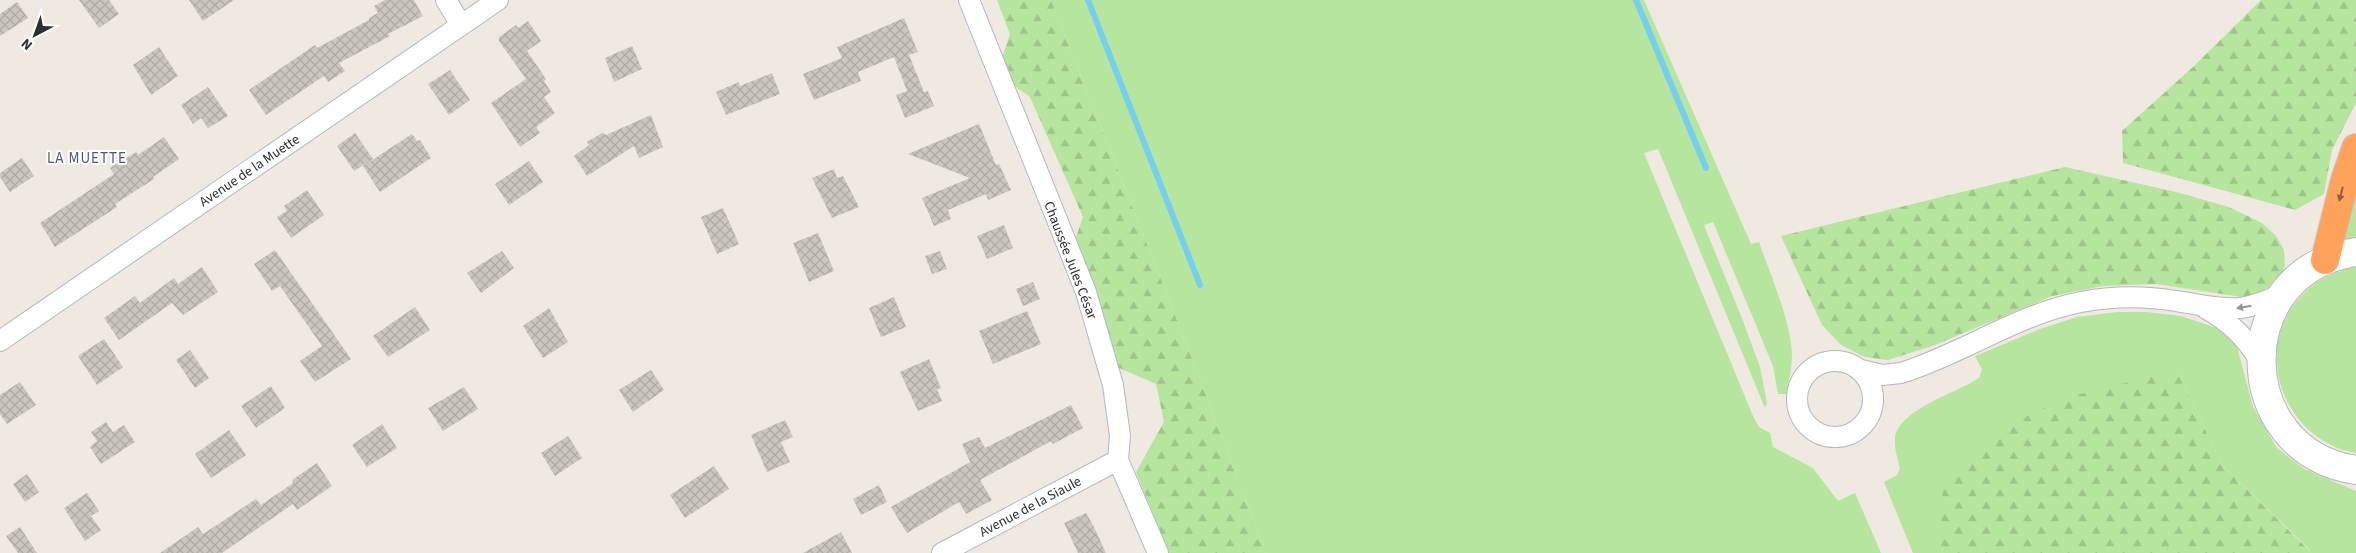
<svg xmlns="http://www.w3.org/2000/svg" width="2356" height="553" font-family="'Source Sans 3',sans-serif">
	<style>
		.grass { fill: #b6e59e }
		.forest { fill: url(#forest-firs) }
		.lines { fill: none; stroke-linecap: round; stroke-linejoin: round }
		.stream { stroke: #75cff0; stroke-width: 6 }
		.building { fill: url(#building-cross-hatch) }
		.street-casing { stroke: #b4b7c1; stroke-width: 22 }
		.secondary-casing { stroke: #b4b7c1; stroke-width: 30 }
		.highway-casing { stroke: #c9c9c9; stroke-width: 30 }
		.street { stroke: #fff; stroke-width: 20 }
		.secondary { stroke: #fff; stroke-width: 28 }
		.highway { stroke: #ffa35c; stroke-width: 28 }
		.oneway { fill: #8c6343 }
		.oneway2 { fill: #969696 }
		.labels { text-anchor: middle; stroke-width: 4; stroke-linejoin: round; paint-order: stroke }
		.street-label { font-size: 14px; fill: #2e2e2e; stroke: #fff }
		.neighbourhood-label { font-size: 15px; letter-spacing: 1px; fill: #4d5680; stroke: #fff }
	</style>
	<defs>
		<pattern id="forest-firs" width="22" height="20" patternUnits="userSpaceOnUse" patternTransform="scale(1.25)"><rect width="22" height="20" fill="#b6e59e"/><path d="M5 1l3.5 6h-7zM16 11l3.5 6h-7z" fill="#9dc588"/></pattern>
		<pattern id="building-cross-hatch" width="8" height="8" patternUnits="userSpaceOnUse" patternTransform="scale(1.25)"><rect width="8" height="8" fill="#cbc7bf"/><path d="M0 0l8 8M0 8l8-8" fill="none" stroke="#afaba4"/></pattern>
	</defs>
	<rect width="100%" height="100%" fill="#efe9e1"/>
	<!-- grass -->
	<path class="grass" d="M 1051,0 L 1644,0 L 1751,244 L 1759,242 C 1770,274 1791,321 1792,355 C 1792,368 1789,381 1786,394 L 1778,394 L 1773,366 L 1713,222 L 1704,225 L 1743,321 L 1760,367 L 1767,403 L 1765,408 L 1658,149 L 1644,153 L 1753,416 L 1759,427 L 1770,433 L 1773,447 L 1813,468 L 1838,501 L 1855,493 L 1881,553 L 1266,553 L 1204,389 Z
		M 2356,179 L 2356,240 L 2344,242 L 2354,185 Z
		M 2356,266 L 2356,453 C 2282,440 2248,345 2306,291 C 2320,277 2337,272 2356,266 Z
		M 2118,312 L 2147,312 L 2181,316 L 2217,328 L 2236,343 L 2253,407 L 2277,448 L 2304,469 L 2356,491 L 2356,553 L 2309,553 L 2310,550 L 2222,465 L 2177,370 L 1937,535 L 1943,553 L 1913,553 L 1884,482 L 1897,475 L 1900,469 C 1898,458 1894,449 1895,438 C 1899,409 1957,393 1979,378 L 1982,369 L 1975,356 L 2040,329 L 2077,317 Z"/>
	<!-- forest -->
	<path class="forest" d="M 997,0 L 1051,0 L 1204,389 L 1266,553 L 1169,553 L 1136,472 L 1164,422 L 1156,384 L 1117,367 L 1076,237 L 1083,217 L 1030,97 L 1013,85 L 1003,55 L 1010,34 Z
		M 2261,0 L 2356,0 L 2356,103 L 2332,150 L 2324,194 L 2295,210 L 2123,163 L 2122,131 L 2193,67 Z
		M 2065,167 L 2176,192 L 2229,207 L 2262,223 L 2276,236 L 2284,250 L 2285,265 L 2281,277 L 2273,285 L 2258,294 L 2242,297 L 2156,284 L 2103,286 L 2052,296 L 1935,345 L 1888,360 L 1865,357 L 1841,345 L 1822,325 L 1781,236 Z
		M 2177,370 L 2222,465 L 2310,551 L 2309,553 L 1943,553 L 1937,535 L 1943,490 L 1970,454 L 2014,422 L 2068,397 Z"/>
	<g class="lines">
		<!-- stream -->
		<path class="stream" d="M 1088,0 L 1200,285
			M 1636,0 L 1706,168"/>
	</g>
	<!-- building -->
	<path class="building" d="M 79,0 L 109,0 L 119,14 L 99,28 Z
		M 189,0 L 234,0 L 203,21 Z
		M 385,0 L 414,0 L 423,16 L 388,34 L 390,36 L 339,63 L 345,71 L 328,82 L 324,76 L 266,115 L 249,90 L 315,45 L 317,48 L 369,20 L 369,18 L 378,13 L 374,6 Z
		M 17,2 L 28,18 L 0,36 L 0,14 Z
		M 904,18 L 918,52 L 909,55 L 924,92 L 928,91 L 934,106 L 905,118 L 896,95 L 907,91 L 894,57 L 858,72 L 861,81 L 814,100 L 803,74 L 842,58 L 837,47 Z
		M 528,21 L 541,41 L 527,51 L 546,79 L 544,81 L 551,92 L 544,97 L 555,113 L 536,127 L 540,133 L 520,147 L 491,103 L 526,79 L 499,41 L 499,37 L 516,25 L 518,28 Z
		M 632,46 L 642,69 L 614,82 L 605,58 Z
		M 159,47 L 178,76 L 151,95 L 133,65 Z
		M 450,70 L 470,100 L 449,115 L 428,84 Z
		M 772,73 L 780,94 L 726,115 L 716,92 L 739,82 L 740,86 Z
		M 208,87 L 228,116 L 208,128 L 201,118 L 193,124 L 181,105 Z
		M 651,115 L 663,147 L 639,158 L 634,146 L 587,176 L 574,156 L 589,145 L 587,142 L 602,133 L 606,135 Z
		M 979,124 L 996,165 L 999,164 L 1011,190 L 988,200 L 986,194 L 948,210 L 951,219 L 934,226 L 922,198 L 970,178 L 908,154 Z
		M 355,133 L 373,159 L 354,171 L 337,146 Z
		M 412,134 L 417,141 L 420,140 L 431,158 L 380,192 L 363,166 Z
		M 164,137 L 179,159 L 153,177 L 154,179 L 115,204 L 117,207 L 55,247 L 40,223 L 114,174 L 110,168 L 136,152 L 138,155 Z
		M 22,158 L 34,176 L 10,192 L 0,177 L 0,173 Z
		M 529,161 L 543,182 L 509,205 L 495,184 Z
		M 834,169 L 837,178 L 843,176 L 859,207 L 832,218 L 812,178 Z
		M 307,190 L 324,215 L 291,238 L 277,217 L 287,211 L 284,206 Z
		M 723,208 L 739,244 L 717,254 L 701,217 Z
		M 1004,225 L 1013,248 L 987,259 L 977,236 Z
		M 818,233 L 834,271 L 809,282 L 793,243 Z
		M 275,250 L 351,359 L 315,382 L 300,361 L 322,346 L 280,286 L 272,291 L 254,264 Z
		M 502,251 L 514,268 L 481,293 L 467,273 Z
		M 940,251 L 947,269 L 932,274 L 925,256 Z
		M 202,267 L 218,292 L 183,315 L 172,303 L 119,340 L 104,318 L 135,296 L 140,303 L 174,278 L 178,284 Z
		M 1033,282 L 1040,299 L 1023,306 L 1016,289 Z
		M 894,297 L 906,327 L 881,337 L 869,308 Z
		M 415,307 L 430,330 L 388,357 L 373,336 Z
		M 549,308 L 568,342 L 543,358 L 523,326 Z
		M 1027,311 L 1041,344 L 993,364 L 979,331 Z
		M 104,339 L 123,367 L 97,385 L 78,356 Z
		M 190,350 L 209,378 L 195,388 L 176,360 Z
		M 929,359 L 941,388 L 937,389 L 942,401 L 918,411 L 900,372 Z
		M 651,370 L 664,390 L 633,412 L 619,390 Z
		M 20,382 L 36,405 L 7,424 L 0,414 L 0,395 Z
		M 271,386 L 285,408 L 256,428 L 241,406 Z
		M 464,387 L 478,409 L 443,431 L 428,408 Z
		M 1071,405 L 1083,428 L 1053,444 L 1051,441 L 980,480 L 992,500 L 966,514 L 959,502 L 907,533 L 891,507 L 970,462 L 962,444 L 979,437 L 985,448 Z
		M 785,420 L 793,437 L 781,442 L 790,462 L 767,472 L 751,435 Z
		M 106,422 L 113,432 L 124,425 L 135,442 L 101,464 L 90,447 L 97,441 L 91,432 Z
		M 382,424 L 397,448 L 367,467 L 352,445 Z
		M 229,430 L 246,455 L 211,478 L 195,454 Z
		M 568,436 L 582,458 L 555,476 L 541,453 Z
		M 317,463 L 332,486 L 297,510 L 293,504 L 222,553 L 160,553 L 198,527 L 203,534 L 256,499 L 261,505 L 293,483 L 292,480 Z
		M 714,466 L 729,489 L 685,518 L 670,495 Z
		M 27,474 L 39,492 L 25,502 L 13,484 Z
		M 879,485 L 887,502 L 861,515 L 853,499 Z
		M 87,493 L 99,511 L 91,516 L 101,530 L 85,541 L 64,508 Z
		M 1086,513 L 1093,525 L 1106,553 L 1078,553 L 1064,523 Z
		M 20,527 L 37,553 L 18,553 L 6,536 Z
		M 841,532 L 852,553 L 803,553 Z"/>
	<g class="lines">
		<defs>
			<path id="street" d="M 446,0 L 461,25
				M 969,0 L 1086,292 L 1113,385 L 1120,436 L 1118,460 L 1158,553
				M 2205,308 C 2229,321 2246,337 2260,361
				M 0,341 L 498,0
				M1797 399a38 38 0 1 1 76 0a38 38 0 1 1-76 0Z
				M 1861,370 L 1882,375 L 1901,373 C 1962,354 2018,314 2081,302 C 2112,296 2146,296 2176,301 C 2198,304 2218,310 2240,308 C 2255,306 2269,300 2283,294
				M 942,553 L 1118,460"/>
			<path id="secondary" d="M 2356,252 C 2230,269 2230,451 2356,470"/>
			<path id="highway" d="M 2325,260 L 2345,180 L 2356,148"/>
		</defs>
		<!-- street casing -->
		<use href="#street" class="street-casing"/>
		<!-- secondary casing -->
		<use href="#secondary" class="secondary-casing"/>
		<!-- highway casing -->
		<use href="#highway" class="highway-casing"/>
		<!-- street -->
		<use href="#street" class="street"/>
		<!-- secondary -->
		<use href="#secondary" class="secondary"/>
		<!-- highway -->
		<use href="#highway" class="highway"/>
	</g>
	<!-- one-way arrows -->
	<defs><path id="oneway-solid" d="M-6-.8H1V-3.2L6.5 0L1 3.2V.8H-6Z" transform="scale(1.25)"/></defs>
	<use class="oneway" href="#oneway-solid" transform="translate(2341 194) rotate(104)"/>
	<use class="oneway2" href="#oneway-solid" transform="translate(2244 307) rotate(171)"/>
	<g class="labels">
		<!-- street labels -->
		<g class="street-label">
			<text transform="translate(249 170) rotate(-34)" y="5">Avenue de la Muette</text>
			<text transform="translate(1071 260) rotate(69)" y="5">Chaussée Jules César</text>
			<text transform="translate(1030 506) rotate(-28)" y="5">Avenue de la Siaule</text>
		</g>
		<!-- neighbourhood labels -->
		<g class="neighbourhood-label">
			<text x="87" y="163">LA MUETTE</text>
		</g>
	</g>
	<!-- north arrow -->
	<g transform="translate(35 35) rotate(221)" stroke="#ffffff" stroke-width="4" paint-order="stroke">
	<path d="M0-4L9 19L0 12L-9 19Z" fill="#2e2e2e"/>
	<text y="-8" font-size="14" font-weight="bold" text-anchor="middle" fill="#2e2e2e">N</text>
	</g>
</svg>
